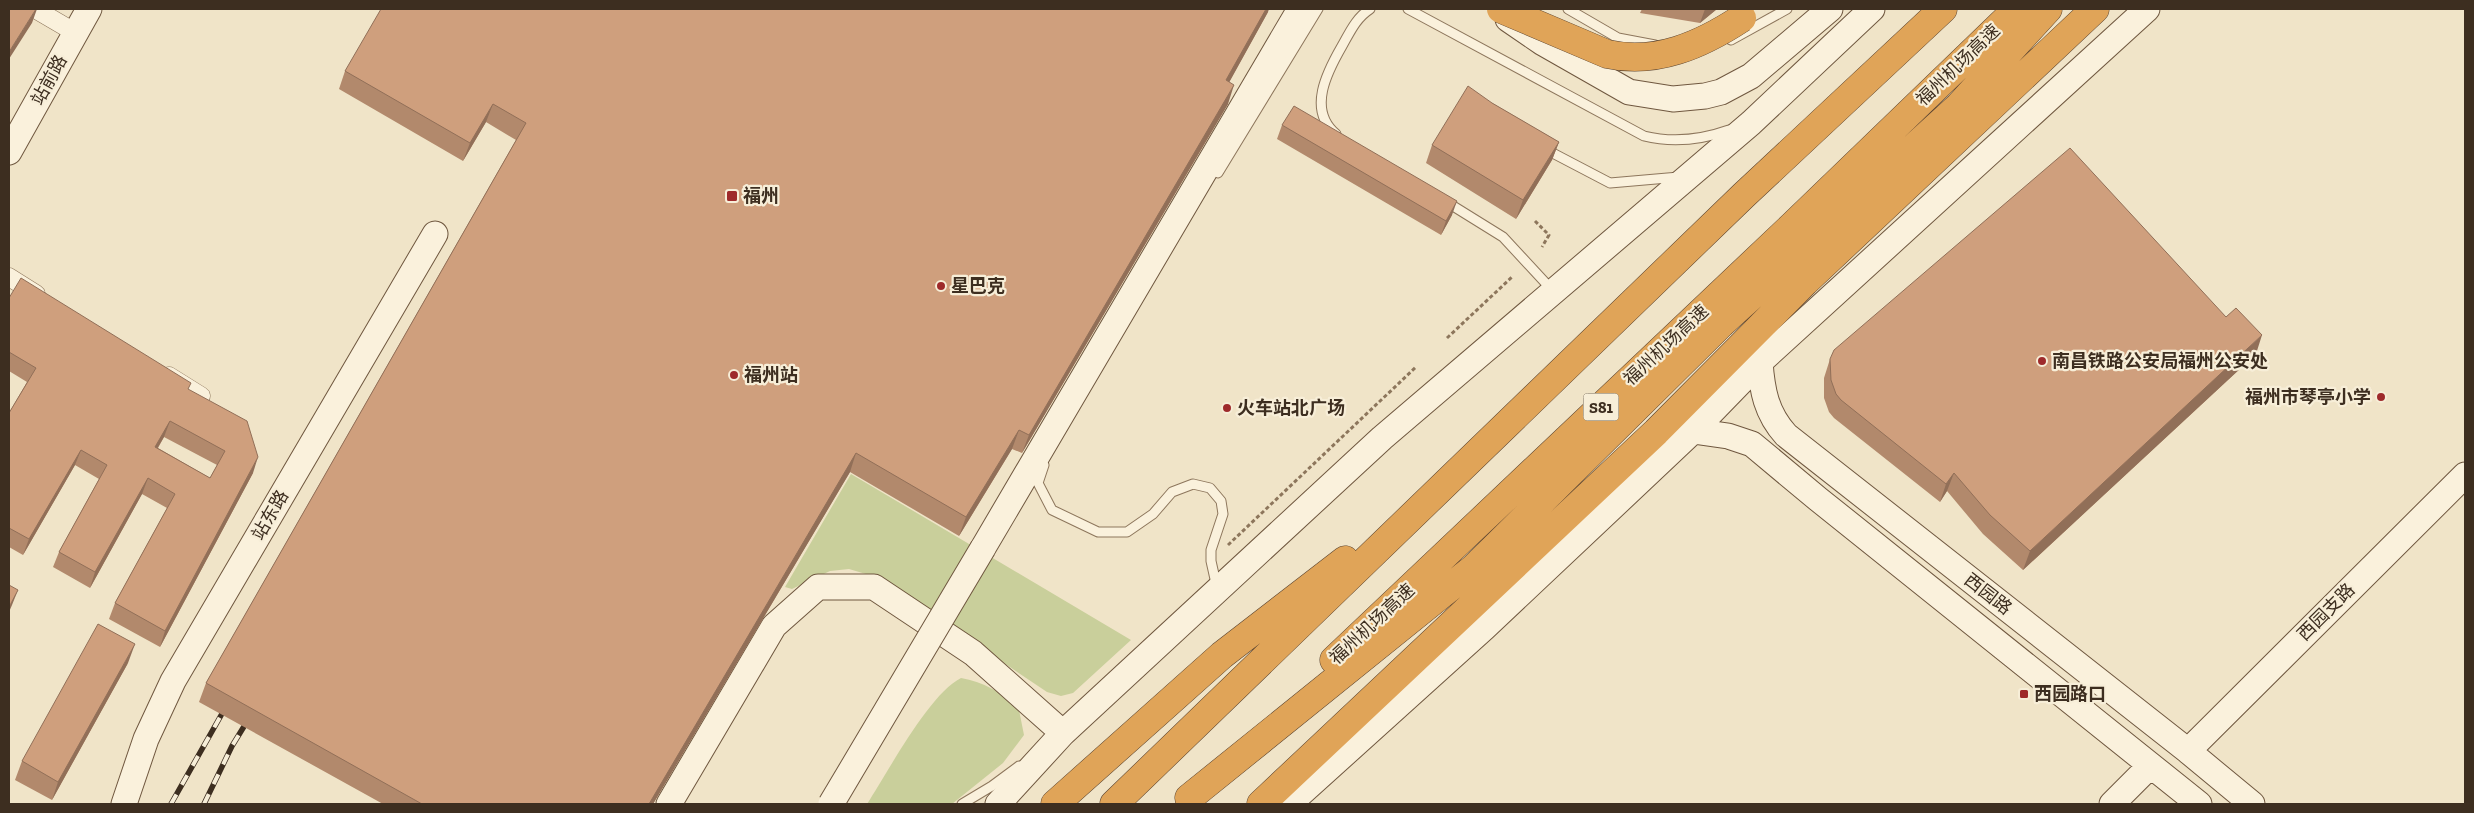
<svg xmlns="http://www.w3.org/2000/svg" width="2474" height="813" font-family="'Zilla Slab','Noto Sans SC',serif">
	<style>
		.green { fill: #c9cf9b }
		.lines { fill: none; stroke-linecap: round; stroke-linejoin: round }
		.lane-casing { stroke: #8d765c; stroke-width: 11 }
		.street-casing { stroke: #8d765c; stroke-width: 19 }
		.secondary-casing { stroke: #6f573f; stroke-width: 27 }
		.highway-casing { stroke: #5b4430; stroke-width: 29 }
		.path { stroke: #8d765c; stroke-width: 3; stroke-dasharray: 4 2.5; stroke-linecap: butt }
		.lane { stroke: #faf1dc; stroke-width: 9 }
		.street { stroke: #faf1dc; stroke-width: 18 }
		.secondary { stroke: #faf1dc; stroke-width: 25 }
		.highway { stroke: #e0a458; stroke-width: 28 }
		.rail-casing { stroke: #3d2e20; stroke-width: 5.5 }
		.rail { stroke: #f7eed8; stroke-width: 4; stroke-dasharray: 11; stroke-linecap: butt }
		.secondary-bridge-casing { stroke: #6f573f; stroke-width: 27; stroke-linecap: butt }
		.highway-bridge-casing { stroke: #5b4430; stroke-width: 29; stroke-linecap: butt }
		.secondary-bridge { stroke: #faf1dc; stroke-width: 25 }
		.highway-bridge { stroke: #e0a458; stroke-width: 28 }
		.wall { fill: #b2896c; fill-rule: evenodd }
		.shaded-wall { fill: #916f58 }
		.building { fill: #cf9f7d; stroke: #916f58; fill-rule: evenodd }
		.poi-dot { fill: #9e2a2b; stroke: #f7eed8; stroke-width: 2 }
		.labels { text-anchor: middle; stroke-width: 4.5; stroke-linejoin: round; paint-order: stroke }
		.shield { fill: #f7eed8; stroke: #756857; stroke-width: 1 }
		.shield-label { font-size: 16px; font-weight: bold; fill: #3d2e20 }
		.street-label { font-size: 18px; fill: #3d2e20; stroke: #f7eed8 }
		.poi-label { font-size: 18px; font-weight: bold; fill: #3d2e20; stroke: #f7eed8; text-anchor: start }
	</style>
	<rect width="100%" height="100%" fill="#f0e4c8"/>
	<!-- green -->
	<path class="green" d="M 851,474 L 1131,640 L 1073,693 L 1061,696 L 1047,692 L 876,577 L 849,569 L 830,571 L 792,589 L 785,587 Z
		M 961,678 C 983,682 1000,692 1018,705 L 1024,735 L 1003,763 L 952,804 L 867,804 C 888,772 929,694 961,678 Z"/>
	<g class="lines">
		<defs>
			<path id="lane" d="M 1408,9 L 1644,136 C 1673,143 1701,140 1729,130
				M 1568,9 L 1618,38 L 1655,45
				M 1731,40 L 1787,9
				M 1336,134 C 1307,110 1327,72 1342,46 C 1350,32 1356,18 1370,9
				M 1545,149 L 1610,183 L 1679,177
				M 1218,173 L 1318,9
				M 1445,201 L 1503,237 L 1553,291
				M 1044,465 L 1038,483 L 1052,510 L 1098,532 L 1127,532 L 1153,514 L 1172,492 L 1193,484 L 1210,488 L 1221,501 L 1223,514 L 1211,550 L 1211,561 L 1217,588
				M 962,804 L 992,786 L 1019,766"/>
			<path id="street" d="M 35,9 L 76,33
				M 9,277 L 36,294
				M 169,376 L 201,396"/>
			<path id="secondary" d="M 1508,19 L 1543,43 L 1629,92 L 1673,99 L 1705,96 L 1721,92 L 1751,76 L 1830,9
				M 9,152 L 89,9
				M 1760,362 C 1762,390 1766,413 1786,435 L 2188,751 L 2252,804
				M 1693,431 L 1728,436 L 1752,444 L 1818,499 L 2199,804
				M 983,548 L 1300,9
				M 2188,751 L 2465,475
				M 124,804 L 146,739 L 173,681 L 435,234
				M 669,804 L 774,626 L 818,587 L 874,587 L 973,653 L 1063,733
				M 998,804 L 1063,733 L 1382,438 L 1751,123 L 1872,9
				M 1289,804 L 1484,628 L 1693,431 L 1760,362 L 2147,9
				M 2112,804 L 2150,766"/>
			<path id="highway" d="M 1334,660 L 1792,226 L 2017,9
				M 1189,798 L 1474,568 L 1721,324 L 1959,106 L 2048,9
				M 1055,804 L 1222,655 L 1345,560
				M 1114,804 L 1744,195 L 1943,9
				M 1261,804 L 1656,432 L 1805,282 L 2095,9"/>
		</defs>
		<!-- lane casing -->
		<use href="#lane" class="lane-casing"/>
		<!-- street casing -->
		<use href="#street" class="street-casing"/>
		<!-- secondary casing -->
		<use href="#secondary" class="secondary-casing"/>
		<!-- highway casing -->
		<use href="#highway" class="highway-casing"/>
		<!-- path -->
		<path class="path" d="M 1535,221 L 1549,235 L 1542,247
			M 1447,338 L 1512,277
			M 1228,545 L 1416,367"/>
		<!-- lane -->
		<use href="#lane" class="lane"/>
		<!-- street -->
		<use href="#street" class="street"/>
		<!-- secondary -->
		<use href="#secondary" class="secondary"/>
		<!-- highway -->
		<use href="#highway" class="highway"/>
		<defs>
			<path id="rail" d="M 171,804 L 228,703
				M 204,804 L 232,746 L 251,715"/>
		</defs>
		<!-- rail casing -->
		<use href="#rail" class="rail-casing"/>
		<!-- rail -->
		<use href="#rail" class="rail"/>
		<defs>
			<path id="secondary-bridge" d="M 831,804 L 983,548"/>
			<path id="highway-bridge" d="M 1501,9 L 1607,54 C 1656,65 1701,45 1742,18"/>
		</defs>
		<!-- secondary-bridge casing -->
		<use href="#secondary-bridge" class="secondary-bridge-casing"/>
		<!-- highway-bridge casing -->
		<use href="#highway-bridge" class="highway-bridge-casing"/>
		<!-- secondary-bridge -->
		<use href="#secondary-bridge" class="secondary-bridge"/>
		<!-- highway-bridge -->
		<use href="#highway-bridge" class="highway-bridge"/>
	</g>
	<!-- wall -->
	<path class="wall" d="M 1642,9 L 1717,9 L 1700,23 L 1640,13 Z
		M 1268,12 L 1229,82 L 1228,104 L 1022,453 L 1012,449 L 959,536 L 850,472 L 653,804 L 383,804 L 199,702 L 206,683 L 516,140 L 486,122 L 463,161 L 339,89 L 345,71 Z
		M 1492,103 L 1559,142 L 1552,160 L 1516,219 L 1426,163 L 1432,145 Z
		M 1282,125 L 1452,215 L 1441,235 L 1277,139 Z
		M 9,298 L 189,390 L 253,473 L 160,647 L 109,619 L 115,603 L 167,508 L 142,494 L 90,588 L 53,567 L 59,552 L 99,479 L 75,465 L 23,555 L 9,547 L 9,413 L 27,382 L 9,371 ZM 164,437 L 217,465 L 210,478 L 158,448 Z
		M 2256,354 L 2023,570 L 1983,534 L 1947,491 L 1940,502 L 1834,418 L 1829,412 L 1824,398 L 1824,378 L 1830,359 Z
		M 128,663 L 52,800 L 15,780 L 22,761 Z"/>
	<!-- shaded-wall -->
	<path class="shaded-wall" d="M 36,9 L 37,9 L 32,23 L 9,59 L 9,52 Z
		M 1266,9 L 1269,9 L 1268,12 L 1220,99 L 1226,80 Z
		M 1705,9 L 1717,9 L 1700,23 Z
		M 1234,85 L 1228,104 L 1022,453 L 1029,435 Z
		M 493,104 L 486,122 L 463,161 L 470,143 Z
		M 1559,142 L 1552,160 L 1516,219 L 1523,200 Z
		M 1457,201 L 1452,215 L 1441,235 L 1446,221 Z
		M 2262,335 L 2256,354 L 2023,570 L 2030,551 Z
		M 170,421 L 164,437 L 149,462 L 155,447 Z
		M 1019,430 L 1012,449 L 959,536 L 966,517 Z
		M 81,450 L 75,465 L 23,555 L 29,539 Z
		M 856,453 L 850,472 L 653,804 L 649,804 Z
		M 258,457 L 253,473 L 160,647 L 165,631 Z
		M 1954,473 L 1947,491 L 1940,502 L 1946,484 Z
		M 148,478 L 142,494 L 90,588 L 95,572 Z
		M 18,590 L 12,605 L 9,612 L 9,607 Z
		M 135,644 L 128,663 L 52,800 L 58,782 Z"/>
	<!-- building -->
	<path class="building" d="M 9,9 L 36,9 L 9,52 Z
		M 381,9 L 1266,9 L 1226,80 L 1234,85 L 1029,435 L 1019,430 L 966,517 L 856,453 L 649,804 L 422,804 L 206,683 L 526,123 L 493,104 L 470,143 L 345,71 Z
		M 1468,86 L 1492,103 L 1559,142 L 1523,200 L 1432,145 Z
		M 1294,106 L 1457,201 L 1446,221 L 1282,125 Z
		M 2070,148 L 2226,317 L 2236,308 L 2262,335 L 2030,551 L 1990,515 L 1954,473 L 1946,484 L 1841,400 L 1836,394 L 1831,380 L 1830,359 L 1834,350 Z
		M 21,278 L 191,383 L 188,389 L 247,421 L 258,457 L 165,631 L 115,603 L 175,494 L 148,478 L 95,572 L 59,552 L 107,465 L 81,450 L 29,539 L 9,528 L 9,413 L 36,368 L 9,352 L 9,298 ZM 170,421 L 225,451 L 210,478 L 155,447 Z
		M 9,585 L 18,590 L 9,607 Z
		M 98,624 L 135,644 L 58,782 L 22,761 Z"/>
	<!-- markers -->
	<g class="poi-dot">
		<rect x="726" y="190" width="12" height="12" rx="2.5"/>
		<circle cx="941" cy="286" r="5"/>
		<circle cx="2042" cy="361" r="5"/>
		<circle cx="734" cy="375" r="5"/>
		<circle cx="2381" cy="397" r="5"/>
		<circle cx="1227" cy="408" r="5"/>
		<rect x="2019" y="689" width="10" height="10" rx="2.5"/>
	</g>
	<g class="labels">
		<!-- shield labels -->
		<rect class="shield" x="1583.5" y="393.5" width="35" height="27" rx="4"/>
		<g class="shield-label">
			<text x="1601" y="413">S81</text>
		</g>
		<!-- street labels -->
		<g class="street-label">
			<text transform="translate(1958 65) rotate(-44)" y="6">福州机场高速</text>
			<text transform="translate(49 80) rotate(-61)" y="6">站前路</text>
			<text transform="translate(1666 345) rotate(-43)" y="6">福州机场高速</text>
			<text transform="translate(270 515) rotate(-60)" y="6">站东路</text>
			<text transform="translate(1988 594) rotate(38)" y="6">西园路</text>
			<text transform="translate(2326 612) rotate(-45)" y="6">西园支路</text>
			<text transform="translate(1372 624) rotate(-43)" y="6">福州机场高速</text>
		</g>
		<!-- poi labels -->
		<g class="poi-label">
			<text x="743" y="202">福州</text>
			<text x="951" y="292">星巴克</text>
			<text x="2052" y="367">南昌铁路公安局福州公安处</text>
			<text x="744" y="381">福州站</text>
			<text x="2371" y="403" text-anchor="end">福州市琴亭小学</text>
			<text x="1237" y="414">火车站北广场</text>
			<text x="2034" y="700">西园路口</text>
		</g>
	</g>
	<!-- border -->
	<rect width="2474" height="813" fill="none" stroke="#3d2e20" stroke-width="20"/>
</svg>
